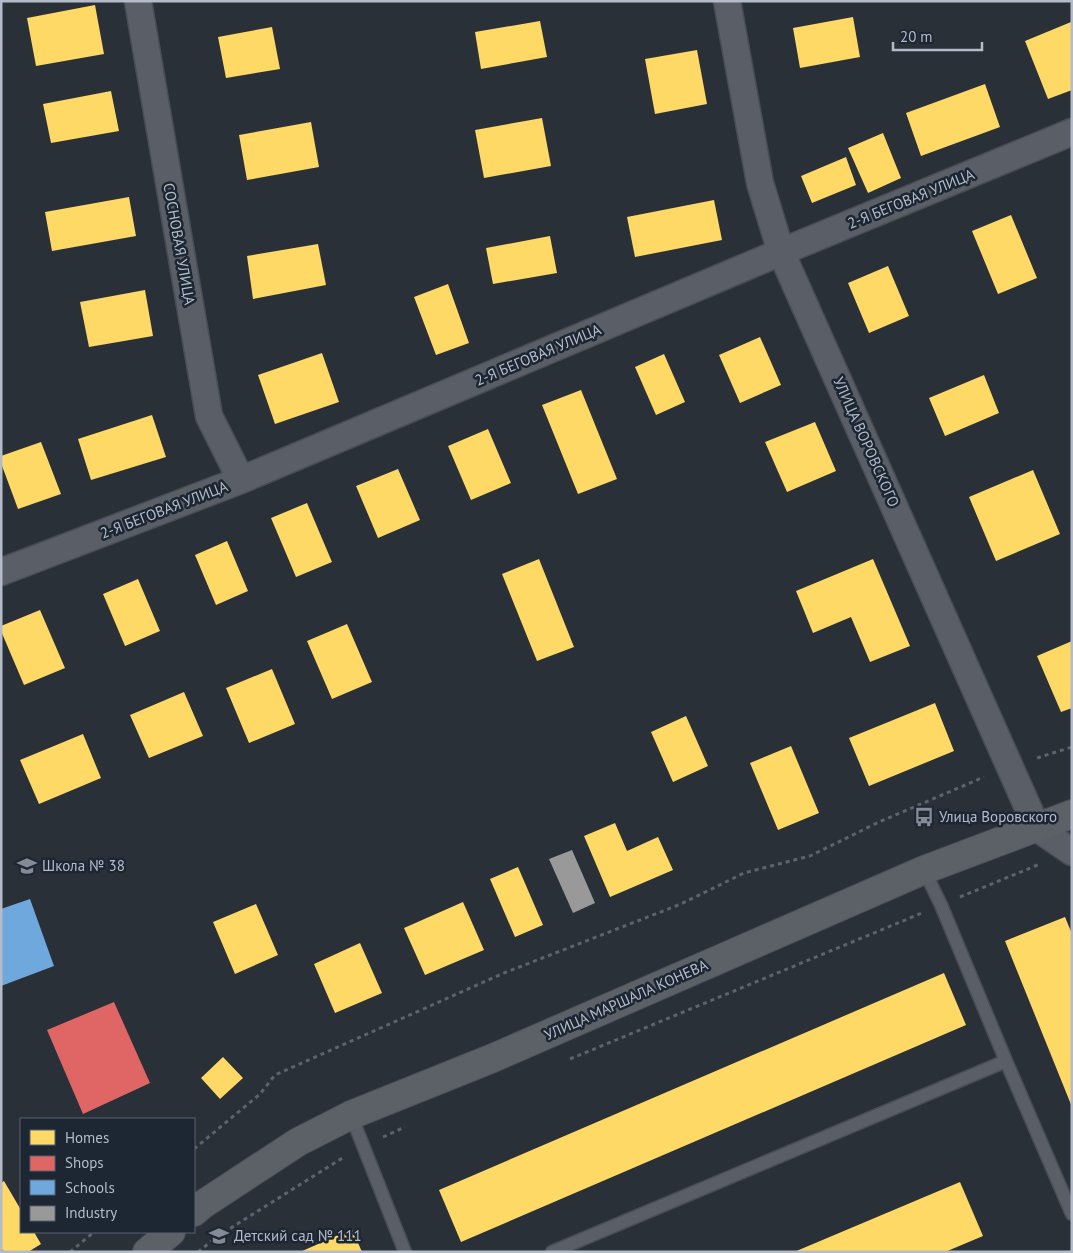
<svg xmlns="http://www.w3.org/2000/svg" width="1073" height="1253" font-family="'PT Sans',sans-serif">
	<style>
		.homes { fill: #ffd966 }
		.shops { fill: #e06666 }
		.schools { fill: #6fa8dc }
		.industry { fill: #999 }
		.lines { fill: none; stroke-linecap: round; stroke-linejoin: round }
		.lane-casing { stroke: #484c53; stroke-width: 15 }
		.street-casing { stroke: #484c53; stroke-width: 29 }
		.primary-casing { stroke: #484c55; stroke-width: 30 }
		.path { stroke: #5d636a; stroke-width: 3; stroke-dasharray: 4 4; stroke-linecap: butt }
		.lane { stroke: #5a5e66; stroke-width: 12 }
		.street { stroke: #5a5e66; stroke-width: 26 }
		.primary { stroke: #5c6168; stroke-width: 28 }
		.labels { text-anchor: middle; stroke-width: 5; stroke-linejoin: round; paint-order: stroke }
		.street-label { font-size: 15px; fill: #b4bcc9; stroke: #1d2633 }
		.poi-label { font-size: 15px; fill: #b4bcc9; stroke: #1d2633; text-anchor: start }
	</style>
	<rect width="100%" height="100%" fill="#2a3038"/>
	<!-- homes -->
	<path class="homes" d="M 95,5 L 104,54 L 36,66 L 27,18 Z
		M 853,17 L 860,57 L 800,68 L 793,28 Z
		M 540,21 L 547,57 L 481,69 L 475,32 Z
		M 1071,22 L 1072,90 L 1048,99 L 1025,41 Z
		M 272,27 L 280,69 L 226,78 L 218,37 Z
		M 697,50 L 707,104 L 655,114 L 645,59 Z
		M 985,84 L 1000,127 L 921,156 L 906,113 Z
		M 111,91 L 119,131 L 51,143 L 43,104 Z
		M 542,118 L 551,166 L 484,178 L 475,130 Z
		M 311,122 L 319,167 L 247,180 L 239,135 Z
		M 883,133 L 901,178 L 868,193 L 848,148 Z
		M 846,157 L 856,185 L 812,203 L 801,176 Z
		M 129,197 L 136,236 L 52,251 L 45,212 Z
		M 714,200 L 722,240 L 635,257 L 627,217 Z
		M 1011,215 L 1037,278 L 998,294 L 972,231 Z
		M 550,236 L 557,273 L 493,284 L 486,248 Z
		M 318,244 L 326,285 L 253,299 L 247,256 Z
		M 888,266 L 909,316 L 869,333 L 848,283 Z
		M 448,284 L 469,343 L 436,355 L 414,297 Z
		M 145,290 L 153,336 L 89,347 L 80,302 Z
		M 760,337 L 781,385 L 740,403 L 719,355 Z
		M 322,353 L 339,402 L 275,424 L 258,375 Z
		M 664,354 L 685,402 L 656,415 L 635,367 Z
		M 984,375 L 999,413 L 945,436 L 929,398 Z
		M 581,390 L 617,479 L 578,494 L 542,405 Z
		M 152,415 L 166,457 L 91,480 L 78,439 Z
		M 815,422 L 836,471 L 787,492 L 765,442 Z
		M 488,429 L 511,483 L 471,500 L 448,446 Z
		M 41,442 L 61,494 L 18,509 L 1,463 L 1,456 Z
		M 398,469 L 420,520 L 378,538 L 356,486 Z
		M 1033,470 L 1060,534 L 996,561 L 969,497 Z
		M 307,503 L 332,562 L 296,577 L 271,518 Z
		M 227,541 L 248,591 L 216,605 L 195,555 Z
		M 539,559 L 574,647 L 537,661 L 502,574 Z
		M 873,559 L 910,646 L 870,662 L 851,617 L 813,633 L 796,591 Z
		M 138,579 L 160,631 L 125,646 L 103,594 Z
		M 40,610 L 65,668 L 24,685 L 1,631 L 1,626 Z
		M 347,624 L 372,682 L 332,699 L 307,641 Z
		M 1072,641 L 1072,708 L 1061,712 L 1037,656 Z
		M 272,669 L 295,724 L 249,743 L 226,688 Z
		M 184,692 L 203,736 L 149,758 L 130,715 Z
		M 935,703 L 954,751 L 869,786 L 849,738 Z
		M 686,716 L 708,766 L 673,782 L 651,732 Z
		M 83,734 L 101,778 L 39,804 L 20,760 Z
		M 791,746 L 819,813 L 778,830 L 750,763 Z
		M 615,823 L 627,851 L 658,837 L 673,870 L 610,897 L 584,836 Z
		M 518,867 L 543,925 L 515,937 L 490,879 Z
		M 463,902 L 484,950 L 425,975 L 404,928 Z
		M 256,904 L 278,955 L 235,974 L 213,922 Z
		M 1065,917 L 1072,934 L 1072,1107 L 1005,941 Z
		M 360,943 L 382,993 L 335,1013 L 314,964 Z
		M 944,973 L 966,1025 L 461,1242 L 439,1190 Z
		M 223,1057 L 243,1078 L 220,1099 L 201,1078 Z
		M 4,1181 L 21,1210 L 21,1232 L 34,1232 L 41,1244 L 28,1252 L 4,1252 L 1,1248 L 1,1183 Z
		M 960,1182 L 983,1236 L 945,1252 L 794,1252 Z
		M 352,1229 L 362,1252 L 300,1252 Z"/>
	<!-- shops -->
	<path class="shops" d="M 114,1002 L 150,1083 L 83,1114 L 47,1030 Z"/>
	<!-- schools -->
	<path class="schools" d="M 30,899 L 54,966 L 1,986 L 1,909 Z"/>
	<!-- industry -->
	<path class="industry" d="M 572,850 L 595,903 L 573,913 L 549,859 Z"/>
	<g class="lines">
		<defs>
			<path id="lane" d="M 924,870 L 941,905 L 1006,1061 L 1072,1214
				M 351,1115 L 405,1252
				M 552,1252 L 1006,1061"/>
			<path id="street" d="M 138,1 L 209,416 L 241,480
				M 727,1 L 760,183 L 781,252 L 1037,828 L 1072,852
				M 1,572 L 241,480 L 781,252 L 1072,132"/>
			<path id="primary" d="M 194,1212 L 202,1205 L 298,1142 L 351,1115 L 493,1058 L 924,870 L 1072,814
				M 147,1252 L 171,1232"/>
		</defs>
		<!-- lane casing -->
		<use href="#lane" class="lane-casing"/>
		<!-- street casing -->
		<use href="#street" class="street-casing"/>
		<!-- primary casing -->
		<use href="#primary" class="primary-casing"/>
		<!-- path -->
		<path class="path" d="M 1037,758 L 1072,747
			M 960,897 L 1040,864
			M 570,1059 L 922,913
			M 383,1137 L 405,1127
			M 194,1149 L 260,1094 L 275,1075 L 504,973 L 681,904 L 744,873 L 810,856 L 879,822 L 984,777
			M 70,1252 L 94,1232
			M 198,1252 L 218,1236 L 344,1157"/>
		<!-- lane -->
		<use href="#lane" class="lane"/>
		<!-- street -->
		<use href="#street" class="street"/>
		<!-- primary -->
		<use href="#primary" class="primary"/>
	</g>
	<!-- icons -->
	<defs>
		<symbol id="bus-bare" viewBox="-9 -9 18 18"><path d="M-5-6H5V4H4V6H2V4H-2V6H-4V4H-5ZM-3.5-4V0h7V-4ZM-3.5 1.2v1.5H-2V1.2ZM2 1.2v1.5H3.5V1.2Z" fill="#848b96" stroke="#1d2633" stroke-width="2.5" paint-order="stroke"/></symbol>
		<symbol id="school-bare" viewBox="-9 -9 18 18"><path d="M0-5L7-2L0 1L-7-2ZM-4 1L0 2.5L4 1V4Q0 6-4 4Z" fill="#848b96" stroke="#1d2633" stroke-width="2.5" paint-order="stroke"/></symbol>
	</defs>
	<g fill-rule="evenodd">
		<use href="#bus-bare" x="910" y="803" width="28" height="28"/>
		<use href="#school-bare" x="13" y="852" width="28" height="28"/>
		<use href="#school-bare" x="205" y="1222" width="28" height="28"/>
	</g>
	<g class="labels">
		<!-- street labels -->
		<g class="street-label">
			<text transform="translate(911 199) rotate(-22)" y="5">2-Я БЕГОВАЯ УЛИЦА</text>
			<text transform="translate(179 244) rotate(80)" y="5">СОСНОВАЯ УЛИЦА</text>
			<text transform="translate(538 355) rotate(-23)" y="5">2-Я БЕГОВАЯ УЛИЦА</text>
			<text transform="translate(866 442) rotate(66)" y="5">УЛИЦА ВОРОВСКОГО</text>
			<text transform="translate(164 510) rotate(-21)" y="5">2-Я БЕГОВАЯ УЛИЦА</text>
			<text transform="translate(626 1000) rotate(-24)" y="5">УЛИЦА МАРШАЛА КОНЕВА</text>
		</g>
		<!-- poi labels -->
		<g class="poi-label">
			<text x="939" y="822">Улица Воровского</text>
			<text x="42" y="871">Школа № 38</text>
			<text x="234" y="1241">Детский сад № 111</text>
		</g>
	</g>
	<!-- border -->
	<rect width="1073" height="1253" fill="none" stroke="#b4bcc9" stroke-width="5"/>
	<!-- legend -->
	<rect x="20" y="1118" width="175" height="115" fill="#1d2633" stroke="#59626f"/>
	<rect x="30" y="1130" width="25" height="15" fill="#ffd966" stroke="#59626f"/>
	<text x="65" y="1143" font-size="15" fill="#b4bcc9">Homes</text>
	<rect x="30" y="1156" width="25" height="15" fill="#e06666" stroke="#59626f"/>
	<text x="65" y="1168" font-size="15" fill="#b4bcc9">Shops</text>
	<rect x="30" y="1180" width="25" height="15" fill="#6fa8dc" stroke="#59626f"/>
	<text x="65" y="1193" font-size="15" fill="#b4bcc9">Schools</text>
	<rect x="30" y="1206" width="25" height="15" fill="#999999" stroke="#59626f"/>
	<text x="65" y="1218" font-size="15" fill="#b4bcc9">Industry</text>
	<!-- scale -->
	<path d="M893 42v8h89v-8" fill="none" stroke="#b4bcc9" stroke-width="2.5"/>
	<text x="900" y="42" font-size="15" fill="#b4bcc9" stroke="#1d2633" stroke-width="4" paint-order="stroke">20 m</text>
</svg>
